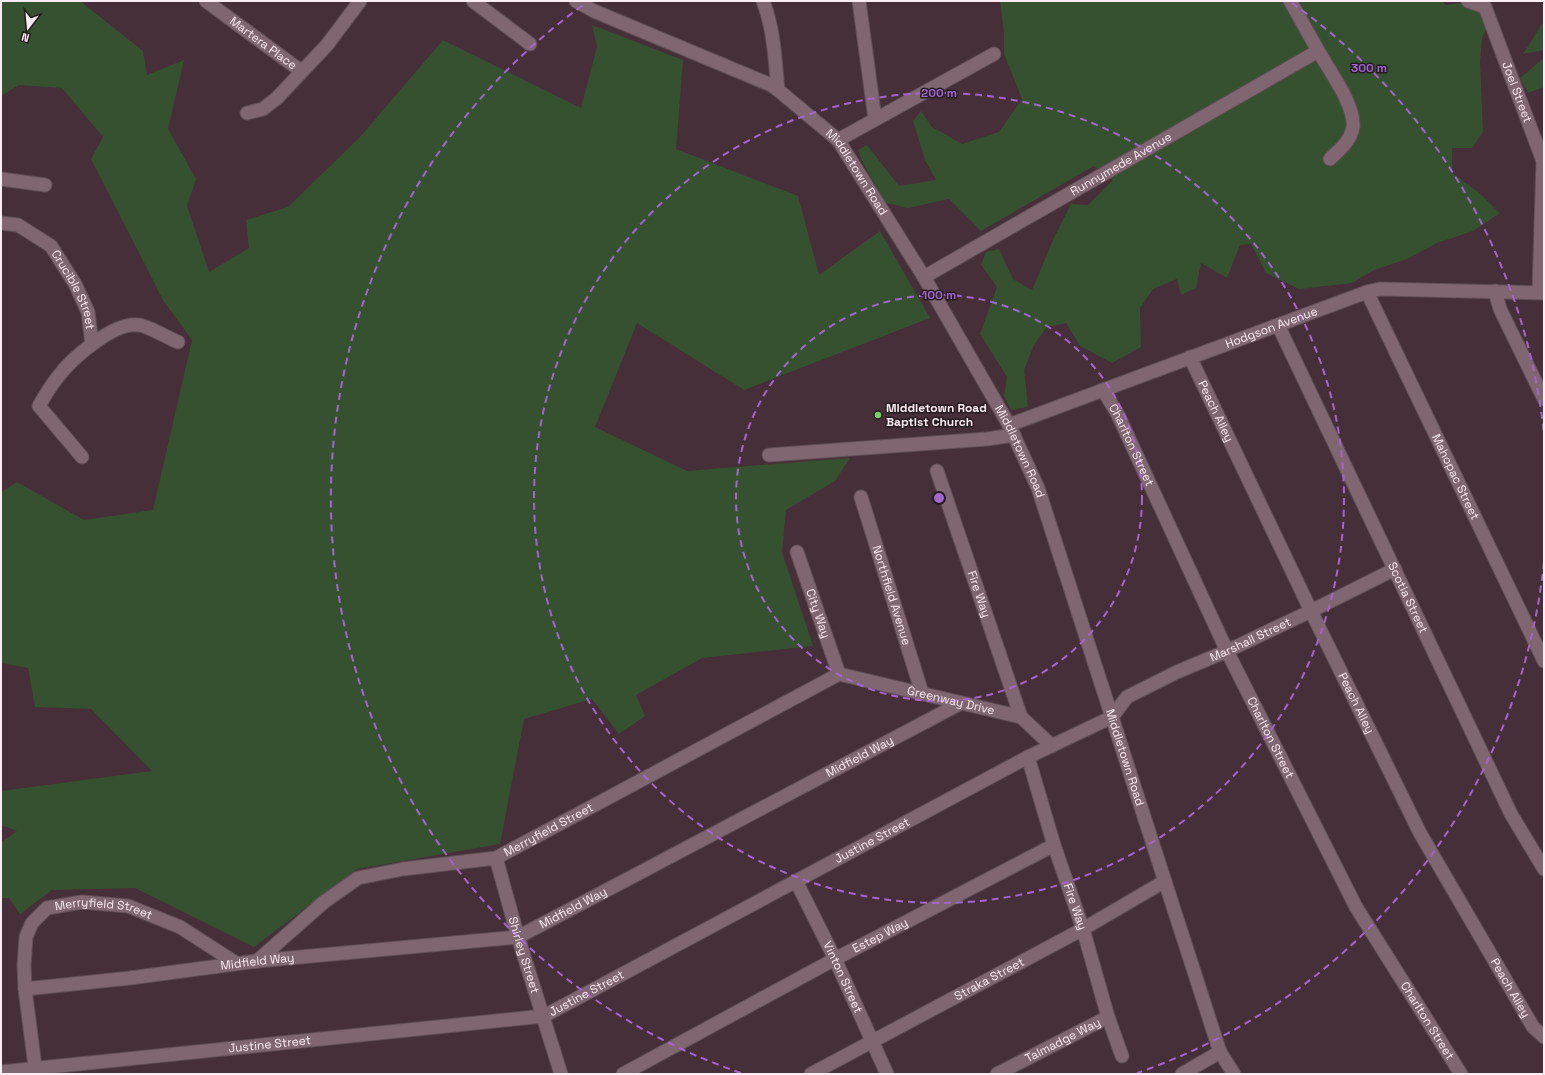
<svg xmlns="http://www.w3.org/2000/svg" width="1545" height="1075" font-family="'Space Grotesk',sans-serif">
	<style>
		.green { fill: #365130 }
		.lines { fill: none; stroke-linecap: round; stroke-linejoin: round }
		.minor-casing { stroke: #614e57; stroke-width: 15 }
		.minor { stroke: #806671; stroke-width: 13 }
		.ring { fill: none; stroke: #a266cf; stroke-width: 2; stroke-dasharray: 7 5 }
		.poi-dot { fill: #72d25d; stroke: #251b1f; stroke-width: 1.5 }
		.labels { text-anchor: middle; stroke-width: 3; stroke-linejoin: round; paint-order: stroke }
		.street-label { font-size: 12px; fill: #fcecf3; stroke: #251b1f }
		.poi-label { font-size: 12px; font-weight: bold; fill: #fcecf3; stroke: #251b1f; text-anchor: start }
		.centre { fill: #a266cf; stroke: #251b1f; stroke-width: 2 }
		.ring-label { font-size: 12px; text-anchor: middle; font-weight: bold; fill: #a266cf; stroke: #251b1f; stroke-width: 3; stroke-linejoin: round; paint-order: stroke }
	</style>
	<rect width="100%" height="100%" fill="#462f39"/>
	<!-- green -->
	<path class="green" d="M 1,1 L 80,1 L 143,51 L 147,75 L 184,60 L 168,129 L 196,179 L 187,206 L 209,272 L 249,248 L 246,220 L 288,207 L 360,137 L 443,40 L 581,108 L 597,47 L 592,25 L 683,60 L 676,149 L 798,196 L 819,275 L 880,231 L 930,318 L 744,390 L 637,323 L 595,427 L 687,471 L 850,458 L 835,481 L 786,510 L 782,552 L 813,646 L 702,658 L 636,695 L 645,716 L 619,734 L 592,699 L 524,719 L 500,844 L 357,869 L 254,947 L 135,888 L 52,890 L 20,914 L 9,898 L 1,898 L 1,842 L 17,831 L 1,825 L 1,791 L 152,771 L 91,709 L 35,707 L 28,668 L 1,663 L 1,492 L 17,482 L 84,520 L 153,510 L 192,340 L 163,300 L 91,159 L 103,137 L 62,88 L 19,85 L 1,96 Z
		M 1000,1 L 1442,1 L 1446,5 L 1461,3 L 1480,10 L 1488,23 L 1482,39 L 1480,61 L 1483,132 L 1472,148 L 1452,148 L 1452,173 L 1478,192 L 1500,213 L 1473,231 L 1437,243 L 1407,259 L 1374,270 L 1352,283 L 1299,289 L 1266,273 L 1251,244 L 1240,245 L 1227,278 L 1201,263 L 1196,288 L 1181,295 L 1177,279 L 1153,289 L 1140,308 L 1141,347 L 1112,363 L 1080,346 L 1066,323 L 1047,327 L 1034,345 L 1024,370 L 1028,407 L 1011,410 L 1004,396 L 1007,377 L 980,334 L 997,287 L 981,265 L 986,252 L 999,249 L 1013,279 L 1032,290 L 1053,240 L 1071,204 L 1088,205 L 1113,180 L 1094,166 L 981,231 L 949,199 L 908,208 L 886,203 L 864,165 L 858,150 L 867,145 L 899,186 L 936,180 L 925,160 L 913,121 L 921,111 L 932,127 L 962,144 L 999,132 L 1022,99 L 1004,54 L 1004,32 Z
		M 1544,21 L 1544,50 L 1523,54 Z
		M 1544,58 L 1544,87 L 1528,93 L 1520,78 Z"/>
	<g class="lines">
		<defs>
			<g id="minor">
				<path id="s1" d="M 206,1 L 301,71"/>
				<path d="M 473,1 L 530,44"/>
				<path id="s2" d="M 576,1 L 594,11 L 771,85 L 778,90 L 838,140 L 924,277 L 1009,425 L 1038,488 L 1220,1052 L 1234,1074"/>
				<path d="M 763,1 C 774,29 775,60 778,90"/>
				<path d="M 859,1 L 875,119"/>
				<path d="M 1290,1 C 1300,18 1309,35 1319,52 C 1330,72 1355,105 1353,127 C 1351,141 1339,150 1330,159"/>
				<path id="s3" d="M 1468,1 L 1485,7 L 1543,161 L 1539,292"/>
				<path d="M 247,113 L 263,109 L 277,98 L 327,45 L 360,1"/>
				<path d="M 838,140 L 994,54"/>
				<path d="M 1,179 L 45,185"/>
				<path id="s4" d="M 1,223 L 18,225 L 51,246 L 75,284 L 88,312 L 92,344"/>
				<path id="s5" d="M 924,277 L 1318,51"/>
				<path d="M 1495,291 L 1500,309 L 1544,399"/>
				<path id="s6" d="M 1367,292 L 1544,661"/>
				<path id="s7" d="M 1278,325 L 1511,814 L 1544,869"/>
				<path id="s8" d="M 1190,357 L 1311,611 L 1420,833 L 1533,1027 L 1544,1037"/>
				<path id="s9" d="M 1103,390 L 1118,415 L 1227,651 L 1356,907 L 1461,1074"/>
				<path id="s10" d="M 1009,425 L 1367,292 L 1380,289 L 1544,293"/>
				<path d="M 769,455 L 987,439 L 1014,435"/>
				<path d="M 82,457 L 39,406 C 44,397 50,387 57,378 C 71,359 114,321 139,325 C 148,326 168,338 178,342"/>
				<path id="s11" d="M 937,471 L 1021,717"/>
				<path id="s12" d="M 861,497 L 922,693"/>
				<path id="s13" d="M 797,552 L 839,674"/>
				<path id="s14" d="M 839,674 L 1021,717 L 1052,746"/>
				<path id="s15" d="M 1028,757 L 1054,845 L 1083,929 L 1108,1017 L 1122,1056"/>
				<path id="s16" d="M 496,858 L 518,937 L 561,1074"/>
				<path id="s17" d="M 796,881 L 835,959 L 887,1074"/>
				<path id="s18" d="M 257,961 L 324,902 L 358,878 L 403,869 L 496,858 L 839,674"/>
				<path id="s19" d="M 25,989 L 130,978 L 257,961 L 518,937 L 961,703"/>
				<path id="s20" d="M 1,1072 L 544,1016 L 1028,757 L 1112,717 L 1127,697 L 1177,672 L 1227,651 L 1311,611 L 1395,569"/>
				<path id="s21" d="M 36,1074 L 25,989 L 24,965 L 26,937 L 32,923 L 47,908 L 82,902 L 128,906 L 180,927 L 236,963"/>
				<path id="s22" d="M 623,1074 L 835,959 L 1054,845"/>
				<path id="s23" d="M 811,1074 L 1083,929 L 1165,881"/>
				<path id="s24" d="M 997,1074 L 1108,1017"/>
				<path d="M 1182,1074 L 1220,1052"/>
			</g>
		</defs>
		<!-- minor casing -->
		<use href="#minor" class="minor-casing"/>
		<!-- minor -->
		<use href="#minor" class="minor"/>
	</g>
	<!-- distance rings -->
	<g class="ring">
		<circle cx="939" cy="498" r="203"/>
		<circle cx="939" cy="498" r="405"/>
		<path d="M1544 562A608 608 0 0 1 1137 1073M741 1073A608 608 0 0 1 586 3M1292 3A608 608 0 0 1 1544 434"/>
	</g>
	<!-- markers -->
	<circle class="poi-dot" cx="878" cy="415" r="4"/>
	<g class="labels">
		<!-- street labels -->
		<g class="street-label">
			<text dy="4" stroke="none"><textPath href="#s1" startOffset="71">Martera Place</textPath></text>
			<text dy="4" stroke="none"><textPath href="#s3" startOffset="109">Joel Street</textPath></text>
			<text dy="4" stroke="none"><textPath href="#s5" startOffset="227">Runnymede Avenue</textPath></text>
			<text dy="4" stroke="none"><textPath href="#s2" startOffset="336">Middletown Road</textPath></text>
			<text dy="4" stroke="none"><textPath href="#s4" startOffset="106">Crucible Street</textPath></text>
			<text dy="4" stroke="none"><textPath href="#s10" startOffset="280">Hodgson Avenue</textPath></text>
			<text dy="4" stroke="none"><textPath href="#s8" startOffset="60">Peach Alley</textPath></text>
			<text dy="4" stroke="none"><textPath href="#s9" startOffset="62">Charlton Street</textPath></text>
			<text dy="4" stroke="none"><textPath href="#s2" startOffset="660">Middletown Road</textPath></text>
			<text dy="4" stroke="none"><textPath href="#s6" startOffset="205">Mahopac Street</textPath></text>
			<text dy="4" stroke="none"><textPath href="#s11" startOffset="130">Fire Way</textPath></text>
			<text dy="4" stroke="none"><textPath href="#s12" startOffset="103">Northfield Avenue</textPath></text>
			<text dy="4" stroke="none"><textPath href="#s7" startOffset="302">Scotia Street</textPath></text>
			<text dy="4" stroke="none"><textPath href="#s13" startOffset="65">City Way</textPath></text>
			<text dy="4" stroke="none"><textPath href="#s20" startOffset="1349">Marshall Street</textPath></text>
			<text dy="4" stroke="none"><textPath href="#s14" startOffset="115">Greenway Drive</textPath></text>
			<text dy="4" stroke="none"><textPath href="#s8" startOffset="384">Peach Alley</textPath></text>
			<text dy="4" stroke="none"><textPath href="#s9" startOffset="386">Charlton Street</textPath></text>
			<text dy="4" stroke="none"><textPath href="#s19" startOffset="882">Midfield Way</textPath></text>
			<text dy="4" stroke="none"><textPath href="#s2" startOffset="984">Middletown Road</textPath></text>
			<text dy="4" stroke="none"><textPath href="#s18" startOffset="330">Merryfield Street</textPath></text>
			<text dy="4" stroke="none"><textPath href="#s20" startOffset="918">Justine Street</textPath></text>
			<text dy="4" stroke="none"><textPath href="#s15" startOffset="157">Fire Way</textPath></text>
			<text dy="4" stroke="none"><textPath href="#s19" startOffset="558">Midfield Way</textPath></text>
			<text dy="4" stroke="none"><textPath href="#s21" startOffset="232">Merryfield Street</textPath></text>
			<text dy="4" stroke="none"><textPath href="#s22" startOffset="292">Estep Way</textPath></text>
			<text dy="4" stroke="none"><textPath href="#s16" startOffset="101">Shirley Street</textPath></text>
			<text dy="4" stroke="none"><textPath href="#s19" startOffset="234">Midfield Way</textPath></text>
			<text dy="4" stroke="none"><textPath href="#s17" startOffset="107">Vinton Street</textPath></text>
			<text dy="4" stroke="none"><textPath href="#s23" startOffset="202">Straka Street</textPath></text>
			<text dy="4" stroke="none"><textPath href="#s8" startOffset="708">Peach Alley</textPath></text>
			<text dy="4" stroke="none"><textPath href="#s20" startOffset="594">Justine Street</textPath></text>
			<text dy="4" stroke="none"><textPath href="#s9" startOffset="710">Charlton Street</textPath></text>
			<text dy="4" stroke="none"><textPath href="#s24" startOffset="74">Talmadge Way</textPath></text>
			<text dy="4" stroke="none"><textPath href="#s20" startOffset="270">Justine Street</textPath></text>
		</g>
		<!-- poi labels -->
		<g class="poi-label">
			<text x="886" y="412">Middletown Road<tspan x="886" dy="14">Baptist Church</tspan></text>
		</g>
	</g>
	<circle cx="939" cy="498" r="6" class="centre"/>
	<g class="ring-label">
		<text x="1369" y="72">300 m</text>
		<text x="939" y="97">200 m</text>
		<text x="939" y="299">100 m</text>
	</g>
	<!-- border -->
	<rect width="1545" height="1075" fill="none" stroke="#fcecf3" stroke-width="4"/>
	<!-- north arrow -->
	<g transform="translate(28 28) rotate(196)" stroke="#251b1f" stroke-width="3" paint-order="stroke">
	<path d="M0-3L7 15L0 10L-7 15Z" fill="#fcecf3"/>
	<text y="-6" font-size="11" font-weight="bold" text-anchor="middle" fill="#fcecf3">N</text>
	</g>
</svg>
